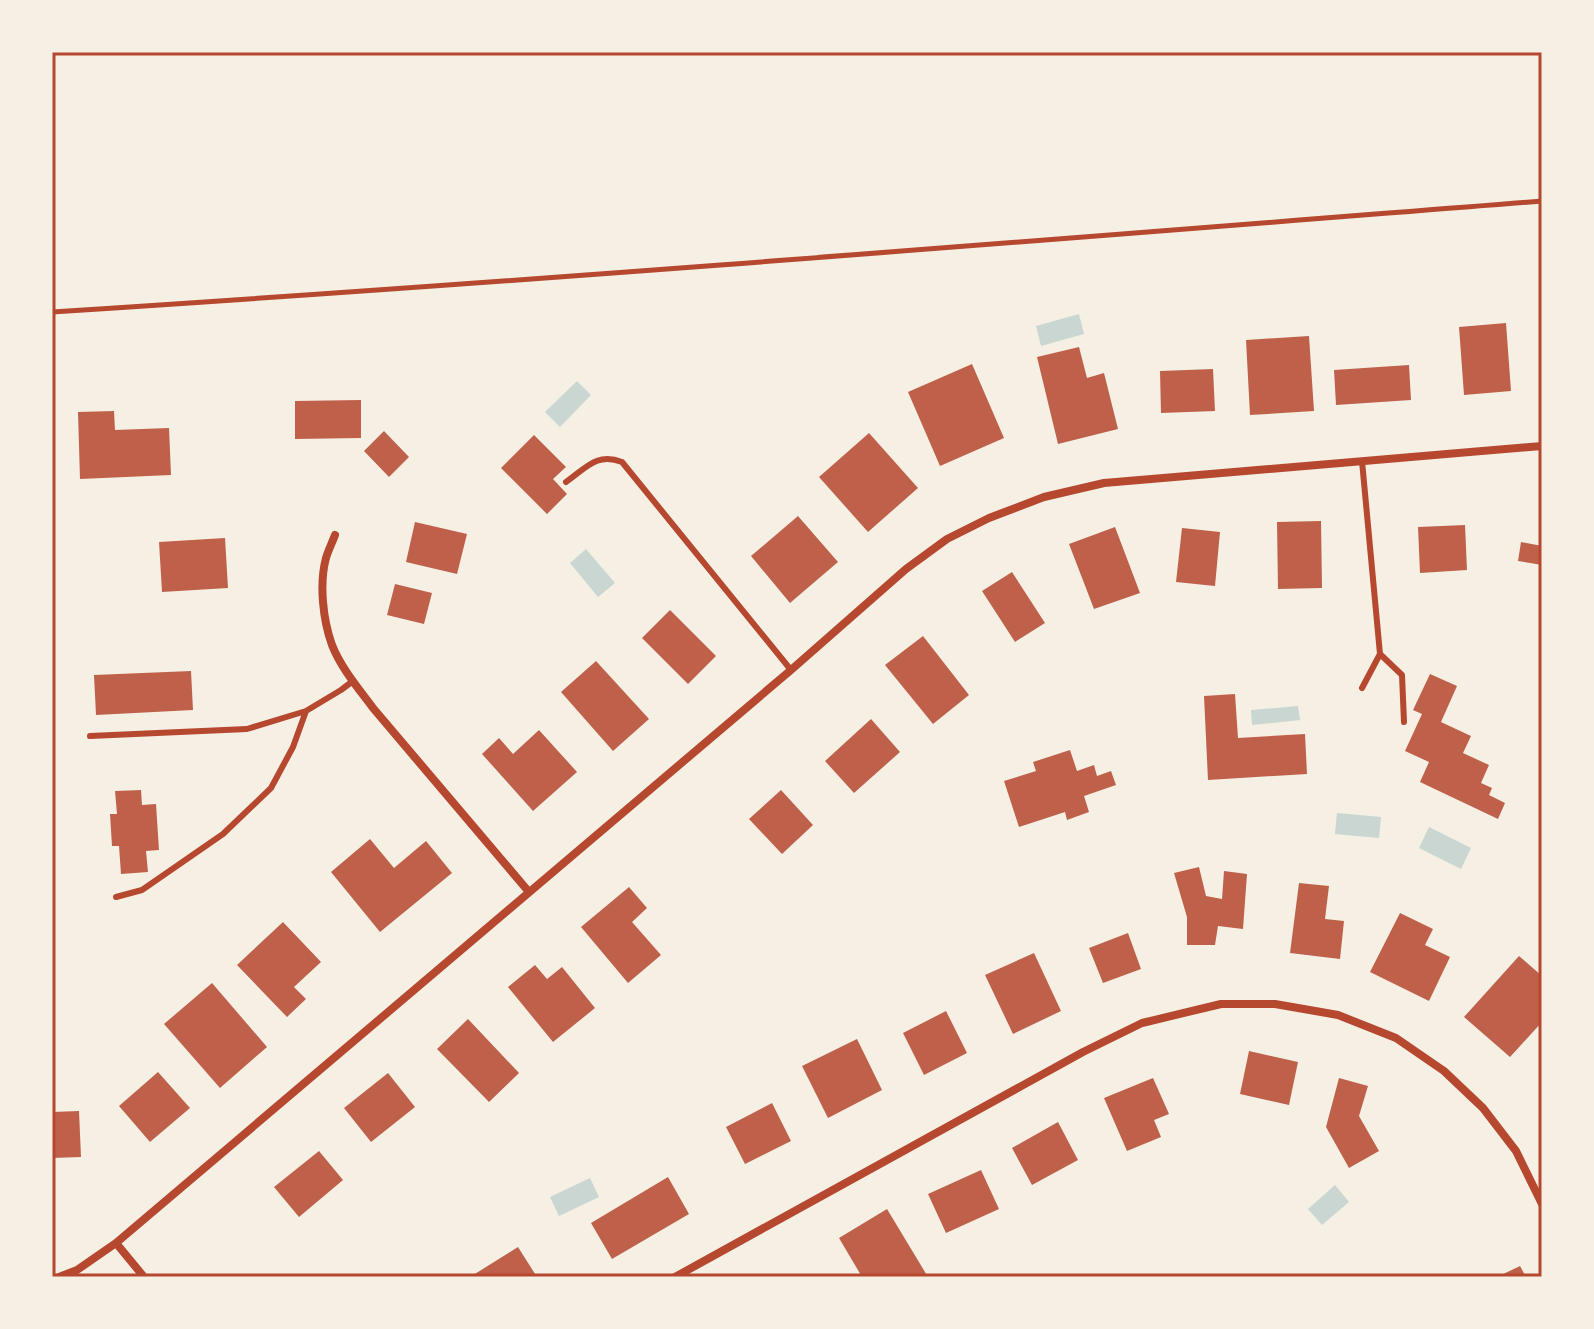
<svg xmlns="http://www.w3.org/2000/svg" width="1594" height="1329" font-family="Lato,sans-serif">
	<style>
		.water { fill: #c9d6d2 }
		.building { fill: #bf614a }
		.lines { fill: none; stroke-linecap: round; stroke-linejoin: round }
		.path { stroke: #b5482f; stroke-width: 5 }
		.service { stroke: #b5482f; stroke-width: 6 }
		.minor { stroke: #b5482f; stroke-width: 8 }
		.neatline { fill: none; stroke: #b5482f; stroke-width: 3 }
	</style>
	<rect width="100%" height="100%" fill="#f6efe4"/>
	<!-- water -->
	<path class="water" d="M 1079,314 L 1084,334 L 1041,346 L 1036,326 Z
		M 577,381 L 591,395 L 560,427 L 545,412 Z
		M 586,549 L 615,583 L 598,597 L 570,563 Z
		M 1298,706 L 1300,720 L 1252,725 L 1251,710 Z
		M 1337,813 L 1381,817 L 1379,838 L 1335,834 Z
		M 1429,827 L 1471,848 L 1461,869 L 1419,848 Z
		M 590,1178 L 599,1197 L 559,1216 L 550,1197 Z
		M 1335,1185 L 1349,1202 L 1322,1225 L 1308,1209 Z"/>
	<!-- building -->
	<path class="building" d="M 1506,323 L 1511,391 L 1464,395 L 1459,327 Z
		M 1309,336 L 1314,411 L 1250,415 L 1246,340 Z
		M 1079,347 L 1087,378 L 1104,373 L 1118,429 L 1058,444 L 1037,357 Z
		M 972,364 L 1004,438 L 940,466 L 908,392 Z
		M 1409,365 L 1411,400 L 1336,405 L 1334,370 Z
		M 1213,369 L 1215,411 L 1161,413 L 1160,371 Z
		M 361,400 L 361,438 L 295,439 L 295,401 Z
		M 114,411 L 115,430 L 169,428 L 171,475 L 80,479 L 78,412 Z
		M 384,431 L 409,457 L 389,477 L 364,451 Z
		M 869,433 L 918,488 L 868,532 L 819,477 Z
		M 534,435 L 566,467 L 553,479 L 567,494 L 547,514 L 501,468 Z
		M 798,516 L 838,562 L 790,603 L 751,556 Z
		M 1321,521 L 1322,588 L 1278,589 L 1277,522 Z
		M 415,522 L 467,534 L 457,574 L 406,562 Z
		M 1465,525 L 1467,570 L 1420,573 L 1418,527 Z
		M 1115,527 L 1140,593 L 1094,609 L 1069,544 Z
		M 1182,528 L 1220,532 L 1215,586 L 1176,582 Z
		M 225,538 L 228,588 L 162,592 L 159,542 Z
		M 1521,542 L 1542,546 L 1542,565 L 1518,561 Z
		M 1012,572 L 1045,623 L 1015,642 L 982,591 Z
		M 395,584 L 432,593 L 424,624 L 387,615 Z
		M 670,610 L 716,656 L 688,684 L 642,638 Z
		M 923,636 L 969,695 L 933,724 L 885,665 Z
		M 596,661 L 649,719 L 613,751 L 561,692 Z
		M 191,671 L 193,710 L 96,715 L 94,675 Z
		M 1430,674 L 1457,686 L 1441,722 L 1471,736 L 1463,753 L 1489,765 L 1481,783 L 1492,788 L 1489,795 L 1505,803 L 1498,819 L 1420,782 L 1429,762 L 1405,751 L 1422,714 L 1413,710 Z
		M 1235,694 L 1238,738 L 1305,734 L 1307,774 L 1208,780 L 1204,696 Z
		M 871,719 L 900,752 L 854,793 L 825,761 Z
		M 539,730 L 577,772 L 533,811 L 482,754 L 499,738 L 513,754 Z
		M 1070,750 L 1077,771 L 1094,765 L 1097,776 L 1111,771 L 1116,785 L 1084,796 L 1089,812 L 1067,820 L 1065,812 L 1019,827 L 1004,781 L 1036,771 L 1033,762 Z
		M 141,790 L 142,805 L 156,804 L 159,850 L 146,851 L 148,872 L 121,874 L 119,846 L 112,846 L 110,814 L 117,814 L 115,791 Z
		M 781,790 L 813,825 L 782,854 L 749,819 Z
		M 370,839 L 394,868 L 426,841 L 452,873 L 380,932 L 331,872 Z
		M 1199,867 L 1206,896 L 1222,899 L 1224,871 L 1247,874 L 1243,929 L 1218,926 L 1215,945 L 1187,945 L 1187,917 L 1174,873 Z
		M 1299,883 L 1329,886 L 1325,919 L 1344,921 L 1340,959 L 1290,953 Z
		M 629,887 L 647,908 L 632,922 L 661,955 L 628,983 L 581,927 Z
		M 1400,913 L 1433,929 L 1425,945 L 1450,957 L 1429,1001 L 1370,972 Z
		M 283,922 L 321,962 L 294,987 L 306,999 L 287,1017 L 237,965 Z
		M 1128,933 L 1141,969 L 1103,983 L 1089,948 Z
		M 1034,953 L 1061,1011 L 1013,1034 L 985,975 Z
		M 1519,956 L 1542,976 L 1542,1022 L 1510,1057 L 1464,1017 Z
		M 535,965 L 547,979 L 562,967 L 595,1008 L 553,1042 L 508,987 Z
		M 212,983 L 267,1047 L 220,1088 L 164,1024 Z
		M 946,1011 L 967,1053 L 924,1075 L 903,1033 Z
		M 468,1019 L 519,1073 L 489,1102 L 437,1049 Z
		M 857,1039 L 882,1090 L 828,1118 L 802,1066 Z
		M 1249,1051 L 1298,1062 L 1289,1105 L 1240,1094 Z
		M 158,1072 L 190,1108 L 150,1142 L 119,1106 Z
		M 388,1073 L 415,1107 L 371,1142 L 344,1108 Z
		M 1153,1078 L 1169,1114 L 1154,1120 L 1161,1137 L 1127,1151 L 1104,1098 Z
		M 1339,1078 L 1368,1086 L 1359,1116 L 1379,1151 L 1349,1168 L 1326,1127 Z
		M 772,1103 L 791,1141 L 745,1164 L 726,1127 Z
		M 79,1111 L 81,1157 L 52,1158 L 52,1112 Z
		M 1058,1122 L 1078,1160 L 1032,1185 L 1012,1148 Z
		M 319,1151 L 343,1180 L 299,1217 L 274,1187 Z
		M 981,1170 L 999,1209 L 946,1233 L 928,1194 Z
		M 668,1177 L 689,1214 L 612,1259 L 591,1223 Z
		M 887,1209 L 928,1277 L 862,1277 L 839,1238 Z
		M 518,1247 L 537,1277 L 470,1277 Z
		M 1520,1266 L 1526,1277 L 1497,1277 Z"/>
	<g class="lines">
		<!-- path -->
		<path class="path" d="M 52,312 C 549,280 1046,240 1542,201"/>
		<!-- service -->
		<path class="service" d="M 1362,461 L 1380,654 L 1362,688
			M 566,482 C 586,468 597,452 622,462 L 791,670
			M 1380,654 L 1402,675 L 1404,722
			M 90,736 L 247,729 L 306,711 L 341,690 L 353,681
			M 116,897 L 142,890 L 223,834 L 271,788 L 293,747 L 306,711"/>
		<!-- minor -->
		<path class="minor" d="M 335,535 C 332,543 328,551 326,558 C 319,584 323,620 332,645 C 341,668 359,689 373,708 L 529,892
			M 116,1243 L 144,1277
			M 59,1277 L 77,1270 L 116,1243 L 791,670 L 906,569 L 947,539 L 989,518 L 1044,497 L 1104,483 L 1542,446
			M 675,1277 L 1083,1052 L 1142,1023 L 1221,1004 L 1275,1004 L 1338,1015 L 1396,1038 L 1444,1071 L 1483,1108 L 1516,1151 L 1542,1204"/>
	</g>
	<!-- border -->
	<rect width="1594" height="1329" fill="none" stroke="#f6efe4" stroke-width="108"/>
	<rect x="54" y="54" width="1486" height="1221" class="neatline"/>
</svg>
